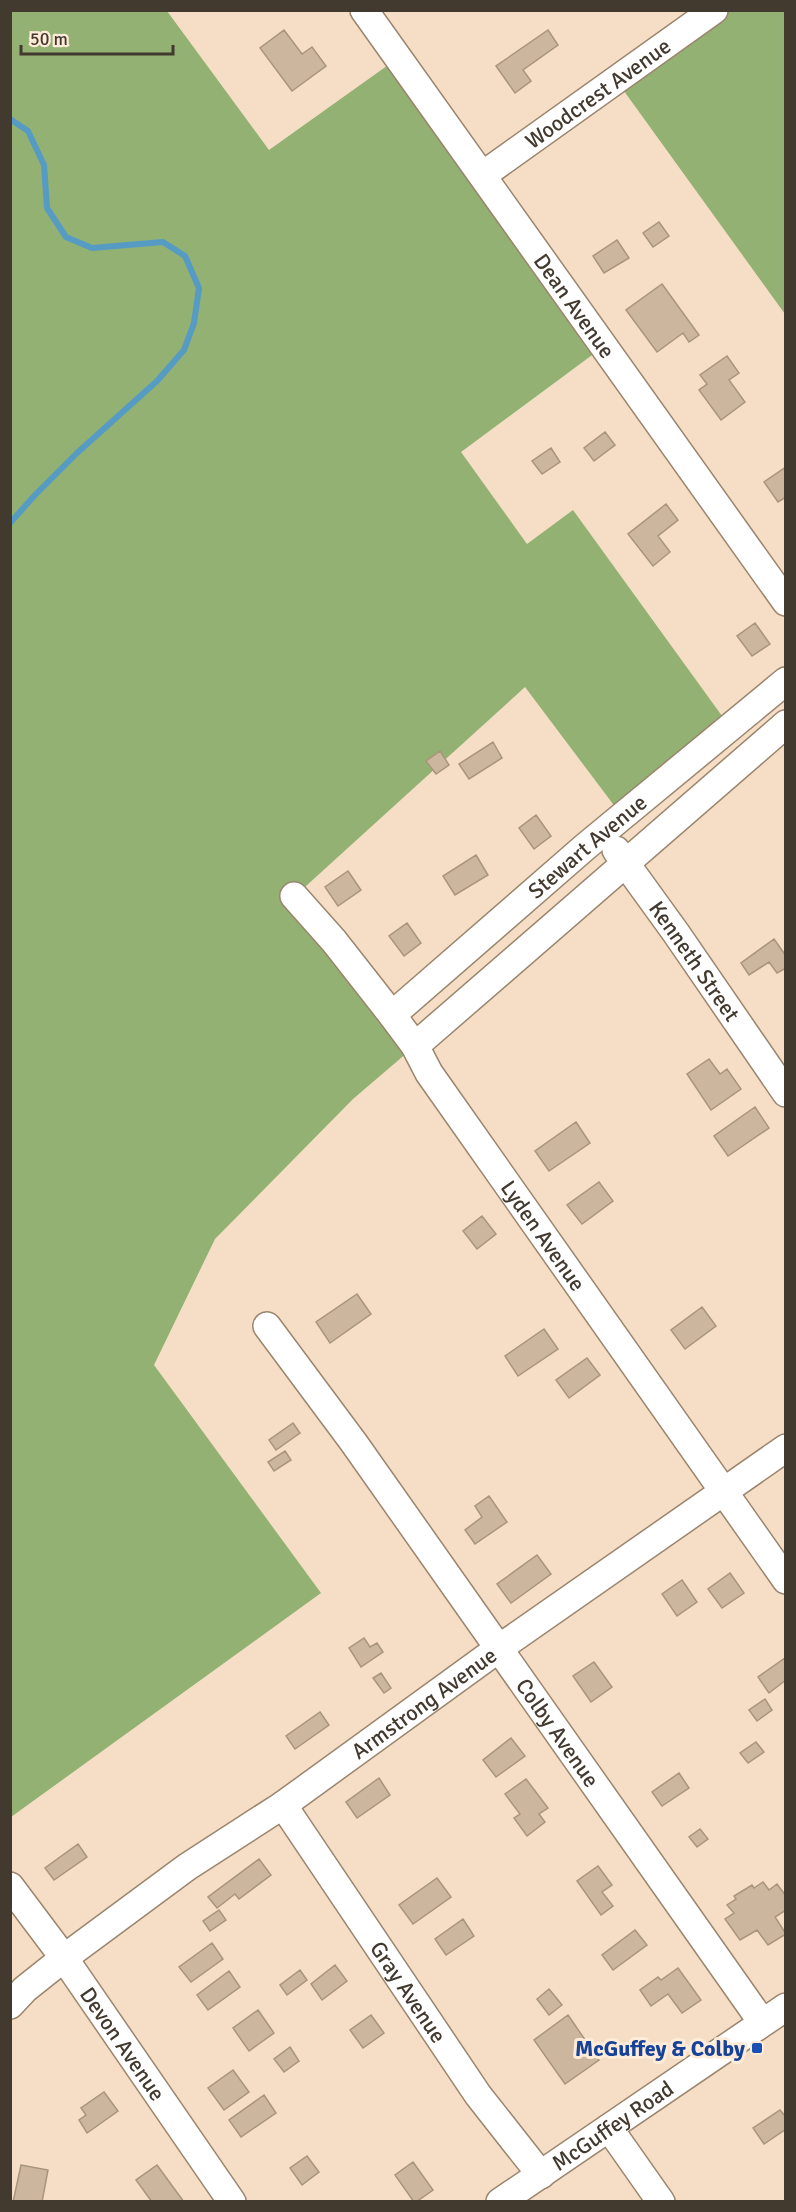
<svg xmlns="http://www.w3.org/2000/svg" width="796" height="2212" font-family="Signika,sans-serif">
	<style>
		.forest { fill: #92b172 }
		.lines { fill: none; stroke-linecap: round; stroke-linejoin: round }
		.stream { stroke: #559bc4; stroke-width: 6 }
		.building { fill: #ccb69e; stroke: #a9947c; stroke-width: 1.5 }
		.minor-casing { stroke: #9a856e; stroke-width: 30 }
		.minor { stroke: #fff; stroke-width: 27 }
		.transit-dot { fill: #1a4fb4; stroke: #ffecd8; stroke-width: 2 }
		.labels { text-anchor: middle; stroke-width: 6; stroke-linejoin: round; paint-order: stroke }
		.street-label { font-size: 22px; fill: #42392f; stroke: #ffecd8 }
		.transit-label { font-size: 22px; font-weight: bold; fill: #164399; stroke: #ffecd8; text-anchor: end }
	</style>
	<rect width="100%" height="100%" fill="#f5dec5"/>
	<!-- forest -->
	<path class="forest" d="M 11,11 L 167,11 L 269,150 L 398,58 L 603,347 L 461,452 L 527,544 L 573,510 L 730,727 L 622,816 L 525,687 L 295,896 L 415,1046 L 353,1099 L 215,1239 L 154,1365 L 321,1593 L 11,1817 Z
		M 714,11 L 785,11 L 785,314 L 616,80 Z"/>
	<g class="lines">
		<!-- stream -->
		<path class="stream" d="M 10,119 L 28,131 L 44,165 L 47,208 L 66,237 L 92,248 L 163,242 L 185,256 L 199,288 L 194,323 L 184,350 L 157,381 L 77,453 L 35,495 L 10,523"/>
	</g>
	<!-- building -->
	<path class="building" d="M 284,30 L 302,54 L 312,47 L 326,66 L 292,91 L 260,48 Z
		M 548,30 L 558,45 L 523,70 L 531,81 L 515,93 L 496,66 Z
		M 659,222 L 669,236 L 653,247 L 643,233 Z
		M 617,240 L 629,258 L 604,273 L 593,256 Z
		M 662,284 L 699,335 L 689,342 L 683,333 L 657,352 L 626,310 Z
		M 727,356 L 739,373 L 729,380 L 745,402 L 721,420 L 699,390 L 707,384 L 700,375 Z
		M 605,432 L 615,445 L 594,461 L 584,448 Z
		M 551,448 L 560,462 L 542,474 L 532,461 Z
		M 786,467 L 786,497 L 778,502 L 764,482 Z
		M 666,504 L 678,520 L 658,536 L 670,552 L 653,566 L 628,534 Z
		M 755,623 L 770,644 L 752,656 L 737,636 Z
		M 493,742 L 502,758 L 469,779 L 459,764 Z
		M 440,751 L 449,765 L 436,774 L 426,761 Z
		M 536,815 L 551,836 L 534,849 L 519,828 Z
		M 476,855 L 488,875 L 455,895 L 443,876 Z
		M 348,871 L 361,890 L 338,906 L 325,887 Z
		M 407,923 L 421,943 L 404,956 L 389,936 Z
		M 774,939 L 786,956 L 786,968 L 777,973 L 769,962 L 749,975 L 741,963 Z
		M 709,1059 L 720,1074 L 727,1069 L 741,1089 L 711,1110 L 687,1074 Z
		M 755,1107 L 769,1128 L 728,1156 L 714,1136 Z
		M 576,1122 L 590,1143 L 549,1171 L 535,1151 Z
		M 599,1182 L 613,1201 L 582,1224 L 567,1205 Z
		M 482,1216 L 496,1234 L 477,1249 L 463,1231 Z
		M 357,1294 L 371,1314 L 330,1343 L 316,1322 Z
		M 702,1307 L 716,1326 L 685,1349 L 671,1330 Z
		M 544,1329 L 558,1349 L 518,1376 L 505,1356 Z
		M 587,1358 L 600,1375 L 569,1398 L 556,1380 Z
		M 293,1423 L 300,1433 L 276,1450 L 269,1440 Z
		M 285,1451 L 291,1460 L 274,1471 L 268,1462 Z
		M 489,1496 L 507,1522 L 475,1544 L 465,1530 L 482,1517 L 475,1506 Z
		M 537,1555 L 551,1574 L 511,1603 L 497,1584 Z
		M 730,1573 L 744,1593 L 722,1608 L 708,1589 Z
		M 682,1580 L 697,1602 L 677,1616 L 662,1594 Z
		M 364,1638 L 370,1647 L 377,1643 L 383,1652 L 361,1667 L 349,1648 Z
		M 785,1658 L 786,1680 L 769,1693 L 758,1677 Z
		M 594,1662 L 612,1687 L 591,1702 L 573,1676 Z
		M 381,1673 L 391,1688 L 384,1693 L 373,1678 Z
		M 765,1699 L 772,1710 L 757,1721 L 749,1710 Z
		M 320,1712 L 329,1725 L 295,1749 L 286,1736 Z
		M 511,1738 L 525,1756 L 496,1777 L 483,1760 Z
		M 756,1742 L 764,1752 L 748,1763 L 740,1753 Z
		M 679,1773 L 689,1788 L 662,1806 L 652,1792 Z
		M 379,1778 L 390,1795 L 357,1818 L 346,1802 Z
		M 526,1779 L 548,1808 L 539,1814 L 545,1822 L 527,1836 L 514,1818 L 520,1814 L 505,1794 Z
		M 700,1829 L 708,1839 L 697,1847 L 689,1837 Z
		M 78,1844 L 87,1857 L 54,1880 L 45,1868 Z
		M 259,1859 L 271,1875 L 239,1899 L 235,1894 L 217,1908 L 208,1897 Z
		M 598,1866 L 612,1885 L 602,1892 L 613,1906 L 601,1915 L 577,1881 Z
		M 437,1878 L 451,1897 L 413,1924 L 399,1905 Z
		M 763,1882 L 769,1890 L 777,1884 L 786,1896 L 786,1910 L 775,1917 L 786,1934 L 768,1945 L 757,1930 L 740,1940 L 725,1919 L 734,1913 L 727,1905 L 736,1899 L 734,1896 L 752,1885 L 754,1888 Z
		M 219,1910 L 226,1920 L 210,1931 L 203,1921 Z
		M 463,1919 L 474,1936 L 446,1955 L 435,1939 Z
		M 635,1930 L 647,1945 L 613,1970 L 602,1955 Z
		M 212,1943 L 223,1959 L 191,1982 L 179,1967 Z
		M 335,1965 L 347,1981 L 322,2000 L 311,1984 Z
		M 678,1968 L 701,2000 L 682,2013 L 668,1994 L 651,2006 L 640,1990 L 658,1977 L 661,1980 Z
		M 300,1970 L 307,1980 L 287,1995 L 280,1985 Z
		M 229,1971 L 240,1987 L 208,2010 L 197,1995 Z
		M 549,1989 L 562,2005 L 549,2015 L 537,1999 Z
		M 258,2010 L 274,2033 L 249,2051 L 233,2028 Z
		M 371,2015 L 384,2033 L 363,2048 L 350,2030 Z
		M 568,2015 L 599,2060 L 565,2084 L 534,2040 Z
		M 290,2047 L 299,2061 L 284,2072 L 274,2059 Z
		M 233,2070 L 249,2092 L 224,2110 L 208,2088 Z
		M 104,2092 L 118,2111 L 87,2133 L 79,2120 L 86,2115 L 81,2108 Z
		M 264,2095 L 276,2113 L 241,2137 L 229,2120 Z
		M 780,2110 L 786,2117 L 786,2129 L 764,2144 L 753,2128 Z
		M 307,2156 L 319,2172 L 302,2185 L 290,2168 Z
		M 413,2162 L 433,2190 L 416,2202 L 414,2202 L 395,2175 Z
		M 21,2165 L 48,2170 L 42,2202 L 13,2202 Z
		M 157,2165 L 184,2202 L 152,2202 L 136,2180 Z"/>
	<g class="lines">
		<defs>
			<g id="minor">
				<path id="s1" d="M 364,10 L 786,602"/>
				<path id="s2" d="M 483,175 L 714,10"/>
				<path id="s3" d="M 616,850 L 676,933 L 786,1093"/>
				<path id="s4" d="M 294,896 L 334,941 L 392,1015 L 415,1046 L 429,1073 L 786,1580"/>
				<path id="s5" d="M 392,1015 L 585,847 L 786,681"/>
				<path d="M 415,1046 L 786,724"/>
				<path id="s6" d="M 267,1326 L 354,1443 L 762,2022"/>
				<path id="s7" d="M 283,1805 L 478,2095 L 541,2175"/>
				<path id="s8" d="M 10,1886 L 64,1958 L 232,2202"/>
				<path id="s9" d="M 10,2005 L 25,1989 L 64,1958 L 187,1867 L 283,1805 L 498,1649 L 786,1448"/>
				<path d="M 609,2128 L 661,2202"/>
				<path id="s10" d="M 500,2202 L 786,2007"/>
			</g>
		</defs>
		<!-- minor casing -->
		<use href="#minor" class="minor-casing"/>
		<!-- minor -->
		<use href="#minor" class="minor"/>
	</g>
	<!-- markers -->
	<rect class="transit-dot" x="751" y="2042" width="12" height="12" rx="3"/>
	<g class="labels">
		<!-- street labels -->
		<g class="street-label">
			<text dy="8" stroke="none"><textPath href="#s2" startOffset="141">Woodcrest Avenue</textPath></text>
			<text dy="8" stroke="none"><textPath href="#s1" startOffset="363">Dean Avenue</textPath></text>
			<text dy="8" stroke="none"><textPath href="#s5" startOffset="258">Stewart Avenue</textPath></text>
			<text dy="8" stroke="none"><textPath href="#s3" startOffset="136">Kenneth Street</textPath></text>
			<text dy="8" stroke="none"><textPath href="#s4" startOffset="422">Lyden Avenue</textPath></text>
			<text dy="8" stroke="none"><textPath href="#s9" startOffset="513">Armstrong Avenue</textPath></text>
			<text dy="8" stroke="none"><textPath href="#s6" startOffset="500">Colby Avenue</textPath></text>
			<text dy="8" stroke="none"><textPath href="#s7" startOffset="225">Gray Avenue</textPath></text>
			<text dy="8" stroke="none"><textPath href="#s8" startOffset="194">Devon Avenue</textPath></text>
			<text dy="8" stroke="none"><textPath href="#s10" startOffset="136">McGuffey Road</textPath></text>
		</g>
		<!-- transit labels -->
		<g class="transit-label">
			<text x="745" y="2056">McGuffey &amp; Colby</text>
		</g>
	</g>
	<!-- border -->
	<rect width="796" height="2212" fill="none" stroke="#42392f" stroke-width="24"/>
	<!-- scale -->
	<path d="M21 45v9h152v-9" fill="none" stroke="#42392f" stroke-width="3"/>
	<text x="30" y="45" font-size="18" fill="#42392f" stroke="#ffecd8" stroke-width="4.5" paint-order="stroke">50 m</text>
</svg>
